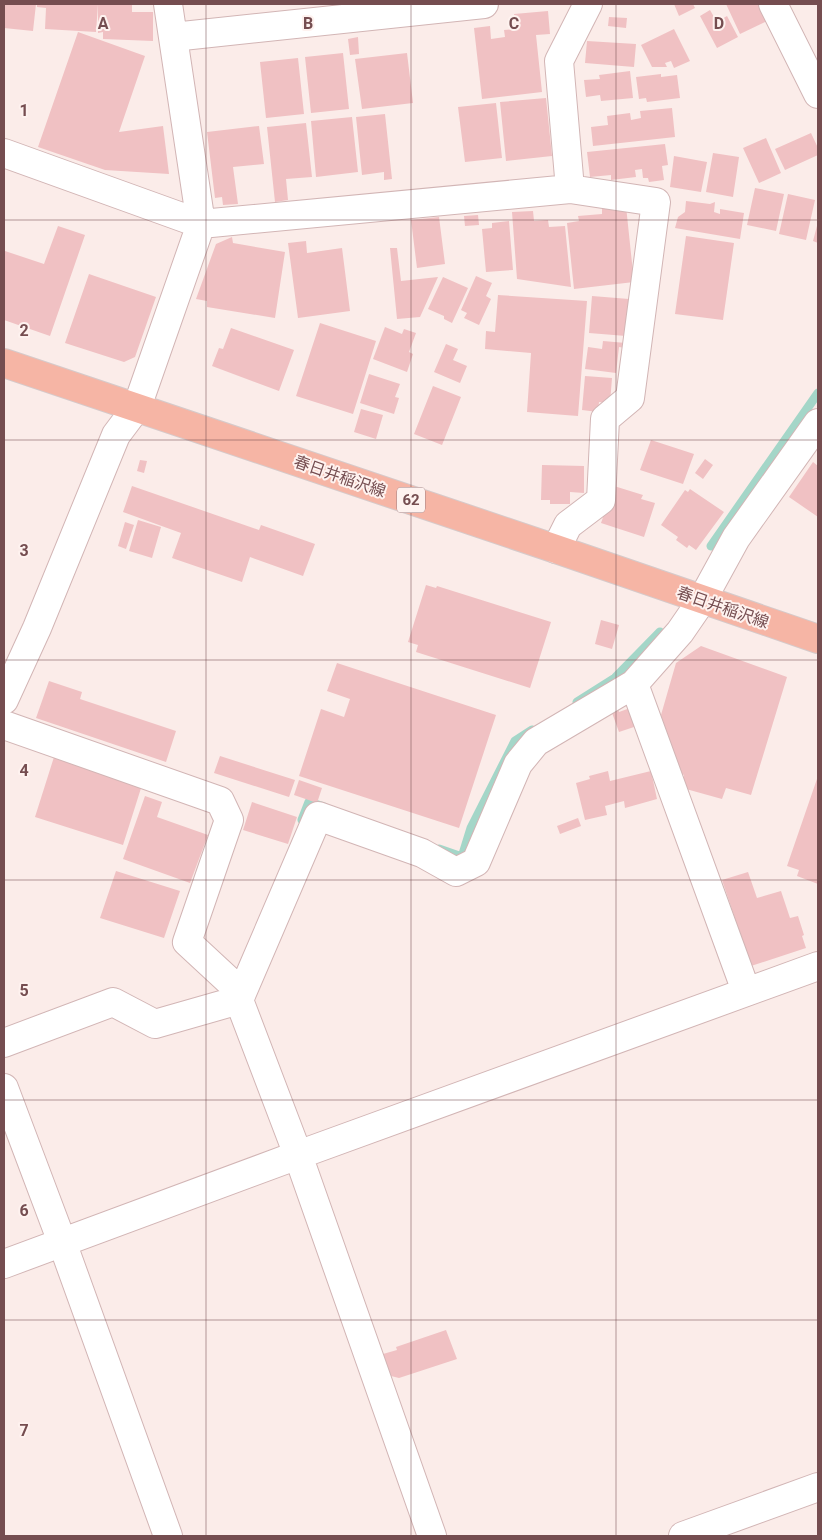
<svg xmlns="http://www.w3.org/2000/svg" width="822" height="1540" font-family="Roboto,'Noto Sans JP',sans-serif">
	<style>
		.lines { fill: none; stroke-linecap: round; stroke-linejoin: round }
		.stream { stroke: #a4d6c8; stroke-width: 9 }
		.building { fill: #f0c1c3 }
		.minor-casing { stroke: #d2b5b5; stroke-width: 30 }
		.major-casing { stroke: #d6caca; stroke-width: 30 }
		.minor { stroke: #fff; stroke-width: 28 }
		.major { stroke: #f6b5a5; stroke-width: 28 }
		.grid { fill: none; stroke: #754d50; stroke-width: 1; stroke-opacity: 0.55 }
		.labels { text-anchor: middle; stroke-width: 4; stroke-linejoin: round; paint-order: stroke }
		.shield { fill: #fef2ef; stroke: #9e7e80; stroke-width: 1 }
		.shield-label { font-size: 15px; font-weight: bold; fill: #754d50 }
		.street-label { font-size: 16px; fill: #754d50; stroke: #fef2ef }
		.grid-label { font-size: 16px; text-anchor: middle; font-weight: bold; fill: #754d50; stroke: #fef2ef; stroke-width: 4; stroke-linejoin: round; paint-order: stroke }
	</style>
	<rect width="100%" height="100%" fill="#fbece9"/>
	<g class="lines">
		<!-- stream -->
		<path class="stream" d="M 711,546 L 818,393
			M 577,702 L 615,678 L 660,632
			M 302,820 L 309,802 L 324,807
			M 439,849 L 462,857 L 471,828 L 515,741 L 532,730"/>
	</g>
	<!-- building -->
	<path class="building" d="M 4,4 L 36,4 L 33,31 L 4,28 Z
		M 37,4 L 98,4 L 96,32 L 45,29 L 46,8 L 37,7 Z
		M 98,4 L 132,4 L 132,12 L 153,12 L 153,41 L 103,39 L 103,32 L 98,33 Z
		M 674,4 L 693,4 L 695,8 L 679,16 Z
		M 726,4 L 759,4 L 767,21 L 740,34 Z
		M 710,10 L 717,22 L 727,16 L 738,37 L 717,48 L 700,16 Z
		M 548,11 L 550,34 L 536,35 L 542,92 L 482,99 L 474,28 L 490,26 L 491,39 L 505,37 L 504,30 L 516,29 L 514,14 Z
		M 609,17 L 627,18 L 626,28 L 608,26 Z
		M 674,29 L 690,61 L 674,68 L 671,61 L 665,63 L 667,67 L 652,67 L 641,45 Z
		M 78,32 L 145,56 L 119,132 L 163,126 L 169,174 L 105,170 L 38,147 Z
		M 358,37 L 359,54 L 350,55 L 348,39 Z
		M 587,41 L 636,44 L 634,67 L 585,63 Z
		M 343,53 L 349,109 L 311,113 L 305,57 Z
		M 407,53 L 413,103 L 362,109 L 355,59 Z
		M 298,58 L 304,114 L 266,118 L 260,62 Z
		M 630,71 L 633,98 L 601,101 L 600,95 L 586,97 L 584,80 L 600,79 L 599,75 Z
		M 661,74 L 661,77 L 677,75 L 680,98 L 647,102 L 646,98 L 639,99 L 636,77 Z
		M 546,98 L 552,156 L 506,161 L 500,102 Z
		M 496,103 L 502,158 L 465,162 L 458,107 Z
		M 672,108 L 675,137 L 593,146 L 591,127 L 608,125 L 607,116 L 630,113 L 631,120 L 641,118 L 640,111 Z
		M 385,114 L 392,179 L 384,180 L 384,172 L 362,175 L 356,117 Z
		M 352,117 L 358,172 L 316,177 L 311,121 Z
		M 306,123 L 312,177 L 286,179 L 288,200 L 275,202 L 267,127 Z
		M 259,126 L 264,164 L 233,167 L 238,204 L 223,205 L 222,197 L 215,198 L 207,132 Z
		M 811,133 L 818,148 L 818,155 L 785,170 L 775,149 Z
		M 766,138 L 781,173 L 759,183 L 743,148 Z
		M 665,144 L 668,165 L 662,166 L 664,180 L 649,182 L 648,178 L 643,178 L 642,169 L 635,170 L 636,177 L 611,180 L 611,175 L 590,177 L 587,152 Z
		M 713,153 L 739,157 L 733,197 L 706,192 Z
		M 674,156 L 707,162 L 701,192 L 670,187 Z
		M 755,188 L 784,194 L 776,231 L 747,225 Z
		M 788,194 L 815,200 L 806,240 L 779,234 Z
		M 686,201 L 710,204 L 715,202 L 714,212 L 720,214 L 720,209 L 744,213 L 740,239 L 675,228 L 678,217 L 685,212 Z
		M 626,206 L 634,282 L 574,289 L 567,223 L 579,221 L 578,216 L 602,214 L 602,208 Z
		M 533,211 L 534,221 L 548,220 L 549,227 L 565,226 L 571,287 L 517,279 L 512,212 Z
		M 478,215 L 479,225 L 465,226 L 464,216 Z
		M 439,217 L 445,264 L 417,268 L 411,220 Z
		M 509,221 L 513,270 L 486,272 L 482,229 L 492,228 L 492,223 Z
		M 818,222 L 818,243 L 813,241 Z
		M 58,226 L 85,235 L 50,336 L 4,320 L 4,253 L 5,251 L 44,264 Z
		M 686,236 L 734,243 L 723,320 L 675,314 Z
		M 232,237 L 233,243 L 285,252 L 275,318 L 207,307 L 207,301 L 196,299 L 216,244 Z
		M 306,241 L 307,253 L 342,248 L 350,311 L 298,318 L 288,243 Z
		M 390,248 L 397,248 L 401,281 L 438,277 L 420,317 L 397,319 Z
		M 89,274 L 156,297 L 135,357 L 124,362 L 65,343 Z
		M 476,276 L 492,283 L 486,296 L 491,299 L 479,325 L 464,318 L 467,313 L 461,310 Z
		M 443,277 L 468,288 L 452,323 L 444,319 L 444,316 L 428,309 Z
		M 498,295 L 587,301 L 578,416 L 527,412 L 531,353 L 485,349 L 486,331 L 495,332 Z
		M 592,296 L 629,299 L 626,336 L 589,333 Z
		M 320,323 L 376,341 L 353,414 L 296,396 Z
		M 385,327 L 402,334 L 404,329 L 416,333 L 409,352 L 413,354 L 407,372 L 373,359 Z
		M 231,328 L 294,350 L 279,391 L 212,366 L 219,348 L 223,349 Z
		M 603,341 L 626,343 L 625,348 L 619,347 L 616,373 L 585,369 L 588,347 L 602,349 Z
		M 446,344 L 458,349 L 453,360 L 467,366 L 460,383 L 434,372 Z
		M 369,374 L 400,384 L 395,397 L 399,398 L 394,414 L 360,403 Z
		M 585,376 L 612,378 L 610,403 L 599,402 L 598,412 L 582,410 Z
		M 433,386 L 461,397 L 442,445 L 414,434 Z
		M 361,409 L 383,415 L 376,439 L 354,432 Z
		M 651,440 L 694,454 L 683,484 L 640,470 Z
		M 705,459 L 713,465 L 703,479 L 695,473 Z
		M 140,460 L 147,461 L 144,473 L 137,471 Z
		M 813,462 L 818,466 L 818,517 L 789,497 Z
		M 542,465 L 584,466 L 584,493 L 570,492 L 570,504 L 550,504 L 550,500 L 541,500 Z
		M 132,486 L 259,530 L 261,525 L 315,544 L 303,576 L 250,557 L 242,582 L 172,558 L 181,533 L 123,512 Z
		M 614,486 L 643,495 L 641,499 L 655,503 L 644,537 L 601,523 Z
		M 690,489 L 724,512 L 696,550 L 689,545 L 687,548 L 676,540 L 678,537 L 661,525 L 685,490 L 688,492 Z
		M 138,520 L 161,527 L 152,558 L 129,551 Z
		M 125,522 L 134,525 L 126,549 L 118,546 Z
		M 426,585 L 436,588 L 437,586 L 551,622 L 530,688 L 416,652 L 418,645 L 408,642 Z
		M 601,620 L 619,625 L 612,649 L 595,644 Z
		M 701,646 L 787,677 L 751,795 L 726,788 L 722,799 L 686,789 L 683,781 L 684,775 L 680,773 L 661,715 L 676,663 Z
		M 337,663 L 496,715 L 459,828 L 299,776 L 321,709 L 344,717 L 350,699 L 327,691 Z
		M 49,681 L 82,692 L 80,699 L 176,731 L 166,762 L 36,718 Z
		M 633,707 L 640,725 L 619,732 L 611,710 L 618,708 L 619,712 Z
		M 220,756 L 295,780 L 289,797 L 214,773 Z
		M 54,757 L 142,785 L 123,845 L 35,817 Z
		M 608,771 L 610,781 L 651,771 L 657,799 L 625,808 L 624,801 L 605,806 L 607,815 L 585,820 L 576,783 L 590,779 L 589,776 Z
		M 818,776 L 818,884 L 797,876 L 799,870 L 787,866 Z
		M 299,780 L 322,788 L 317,803 L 294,795 Z
		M 145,796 L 162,802 L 157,817 L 208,835 L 190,883 L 123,859 Z
		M 252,802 L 297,817 L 288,844 L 243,830 Z
		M 578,818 L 581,826 L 560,834 L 557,826 Z
		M 116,871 L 180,891 L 164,938 L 100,918 Z
		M 748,872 L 757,898 L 781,891 L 790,918 L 798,916 L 804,935 L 802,936 L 806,948 L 751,966 L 722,880 Z
		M 446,1330 L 457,1359 L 399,1378 L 391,1376 L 383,1354 L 397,1350 L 396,1347 Z"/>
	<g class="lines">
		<defs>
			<path id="minor" d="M 773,4 L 818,94
				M 173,37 L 484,4
				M 4,153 L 201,224 L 570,189 L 656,202 L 630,398 L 605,419 L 601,500 L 568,525 L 556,549
				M 570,189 L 559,61 L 588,4
				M 634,684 L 746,991
				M 4,700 L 37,628 L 116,435 L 137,407 L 201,224 L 168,4
				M 4,725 L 220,801 L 229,820 L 187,942 L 242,993
				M 4,1043 L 113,1002 L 155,1024 L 239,1000
				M 4,1088 L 62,1242 L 168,1536
				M 4,1264 L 298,1155 L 818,966
				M 432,1536 L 298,1155 L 239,1000 L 318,816 L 422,853 L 456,872 L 476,862 L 518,764 L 536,742 L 634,684 L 680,632 L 702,600 L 736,538 L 818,423
				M 683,1536 L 818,1487"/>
			<path id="major" d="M 4,363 L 556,549 L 818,639"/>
		</defs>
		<!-- minor casing -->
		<use href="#minor" class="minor-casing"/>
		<!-- major casing -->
		<use href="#major" class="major-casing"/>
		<!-- minor -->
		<use href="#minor" class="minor"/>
		<!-- major -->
		<use href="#major" class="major"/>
	</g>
	<!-- grid -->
	<path class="grid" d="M 206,4 L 206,1536M 411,4 L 411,1536M 616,4 L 616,1536M 4,220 L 818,220M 4,440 L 818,440M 4,660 L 818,660M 4,880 L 818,880M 4,1100 L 818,1100M 4,1320 L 818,1320"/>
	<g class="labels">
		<!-- shield labels -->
		<rect class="shield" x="397" y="487.5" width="28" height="25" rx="4"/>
		<g class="shield-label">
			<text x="411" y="505">62</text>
		</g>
		<!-- street labels -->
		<g class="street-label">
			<text transform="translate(340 476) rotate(19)" y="6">春日井稲沢線</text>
			<text transform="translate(723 607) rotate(19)" y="6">春日井稲沢線</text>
		</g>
	</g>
	<g class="grid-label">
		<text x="103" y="29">A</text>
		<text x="308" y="29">B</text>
		<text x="514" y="29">C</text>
		<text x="719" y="29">D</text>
		<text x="24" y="116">1</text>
		<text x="24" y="336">2</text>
		<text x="24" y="556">3</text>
		<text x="24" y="776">4</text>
		<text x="24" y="996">5</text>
		<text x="24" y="1216">6</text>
		<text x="24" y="1436">7</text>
	</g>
	<!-- border -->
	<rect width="822" height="1540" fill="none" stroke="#754d50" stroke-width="10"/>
</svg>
